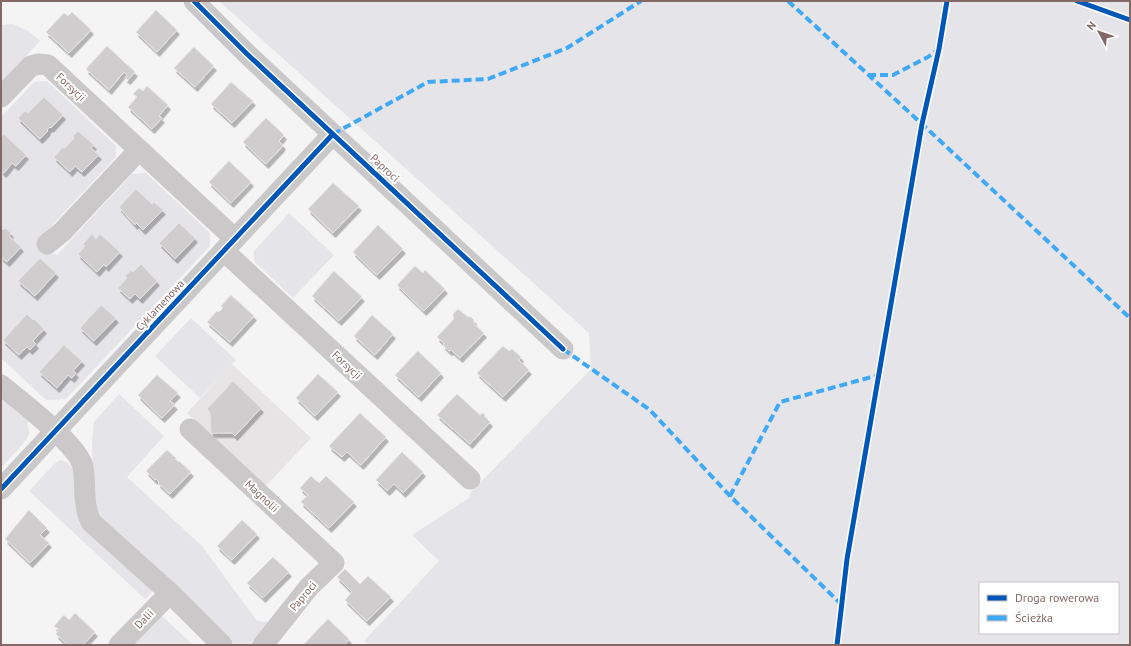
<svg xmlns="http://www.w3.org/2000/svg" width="1131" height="646" font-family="'PT Sans',sans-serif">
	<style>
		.built { fill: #e6e4e5 }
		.green { fill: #e5e4e9; fill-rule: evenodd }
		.building { fill: #cfcdcd; stroke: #e4e4e4; filter: url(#shadow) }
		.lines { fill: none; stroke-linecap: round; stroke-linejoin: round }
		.minor { stroke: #cac8c8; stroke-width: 21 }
		.quiet { stroke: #3fa9f5; stroke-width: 4; stroke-dasharray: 8 4; stroke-linecap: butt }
		.cycleway-casing { stroke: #fff; stroke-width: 8 }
		.cycleway { stroke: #0057b8; stroke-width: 5 }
		.labels { text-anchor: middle; stroke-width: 4; stroke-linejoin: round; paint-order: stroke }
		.street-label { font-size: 11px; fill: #846865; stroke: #fff }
	</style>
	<defs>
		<filter id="shadow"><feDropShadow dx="2.5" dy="4.5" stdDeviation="0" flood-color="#0004"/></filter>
	</defs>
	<rect width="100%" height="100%" fill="#f4f4f5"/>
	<!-- built -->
	<path class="built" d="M 232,364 L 311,438 L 265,487 L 187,413 Z"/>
	<!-- green -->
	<path class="green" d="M 219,1 L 1130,1 L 1130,645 L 368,645 L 364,641 L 439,561 L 412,535 L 469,498 L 471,492 L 591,369 L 589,333 ZM 980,583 L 1118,583 L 1118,633 L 980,633 Z
		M 13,24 L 30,32 L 40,41 L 1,83 L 1,25 Z
		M 47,81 L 116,146 L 116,157 L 41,237 L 44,251 L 57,255 L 132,174 L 146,173 L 210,233 L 210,246 L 66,399 L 46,400 L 1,358 L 1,117 L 34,82 Z
		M 289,213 L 334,255 L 293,298 L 255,262 L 253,252 Z
		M 191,318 L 236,360 L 200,398 L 155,356 Z
		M 1,394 L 29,421 L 27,424 C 30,431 30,434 26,440 L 3,466 L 1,465 Z
		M 119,394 L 164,436 L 127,477 L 202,546 L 257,621 L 269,622 C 256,646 259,645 231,645 L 100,521 L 95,510 L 93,490 L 92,444 L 94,422 Z
		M 61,460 C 82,467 77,487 76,505 L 156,588 L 145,599 L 29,491 L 54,464 Z
		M 161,615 L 193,645 L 132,645 Z"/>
	<!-- building -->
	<path class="building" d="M 156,10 L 177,30 L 157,52 L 136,32 Z
		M 72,12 L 91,30 L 69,53 L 46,32 L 64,13 L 68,16 Z
		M 107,46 L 135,72 L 128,80 L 125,78 L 127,75 L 124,72 L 109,90 L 86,69 Z
		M 194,47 L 214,66 L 195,87 L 174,68 Z
		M 231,82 L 253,101 L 232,123 L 211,104 Z
		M 147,86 L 168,105 L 159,116 L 162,118 L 152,129 L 128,107 L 137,97 L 133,94 L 139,88 L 143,91 Z
		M 44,97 L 63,115 L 51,128 L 50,127 L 47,130 L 48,131 L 40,139 L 18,118 L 25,111 L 28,113 Z
		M 266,118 L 284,135 L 279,141 L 283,145 L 281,148 L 266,164 L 243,142 Z
		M 78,131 L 94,145 L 91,148 L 99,155 L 82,172 L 75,166 L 70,172 L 54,157 L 63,147 L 64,149 L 74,138 L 73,136 Z
		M 4,134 L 26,155 L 16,166 L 12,163 L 4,173 L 1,171 L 1,137 Z
		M 229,161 L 251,182 L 231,203 L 209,182 Z
		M 333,183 L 359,206 L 333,233 L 308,209 Z
		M 136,189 L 152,204 L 154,202 L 163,210 L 143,230 L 136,223 L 135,225 L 119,207 Z
		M 179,223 L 195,238 L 175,259 L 159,243 Z
		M 378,225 L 403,249 L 377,275 L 353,252 Z
		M 1,228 L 3,230 L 5,228 L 11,233 L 9,236 L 21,247 L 7,262 L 1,257 Z
		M 92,234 L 96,239 L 100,234 L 120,252 L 106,267 L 104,264 L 97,272 L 78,254 L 85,246 L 83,244 Z
		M 40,258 L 56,273 L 35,296 L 18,281 Z
		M 141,264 L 157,281 L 140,299 L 135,294 L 130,299 L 118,288 L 127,278 L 125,276 L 131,270 L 133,272 Z
		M 415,266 L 423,273 L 425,270 L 445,289 L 424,311 L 397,285 Z
		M 334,271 L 362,297 L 339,321 L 312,296 Z
		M 231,295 L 254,316 L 230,342 L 207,322 L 217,311 L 219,312 L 223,308 L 221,306 Z
		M 101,305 L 116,318 L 94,341 L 80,328 Z
		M 458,309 L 468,317 L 471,317 L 474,320 L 474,324 L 484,333 L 460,358 L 451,350 L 449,351 L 443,345 L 444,344 L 437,337 L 454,319 L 453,314 Z
		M 27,314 L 33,320 L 34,319 L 44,329 L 33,341 L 36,344 L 30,350 L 27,347 L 19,355 L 3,340 Z
		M 372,315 L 393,334 L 375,355 L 354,336 Z
		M 64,345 L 82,361 L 73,371 L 76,373 L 72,378 L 68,375 L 57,388 L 39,372 Z
		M 503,346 L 509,351 L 512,349 L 521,357 L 519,360 L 529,370 L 503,397 L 477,373 Z
		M 418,351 L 441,373 L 419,397 L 395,375 Z
		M 318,374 L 338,392 L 315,416 L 296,398 Z
		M 157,375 L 178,393 L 170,401 L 175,405 L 162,418 L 138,395 Z
		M 233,381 L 261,408 L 235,436 L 232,433 L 211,433 L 210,412 L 207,409 Z
		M 457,394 L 480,415 L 483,413 L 485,415 L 484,416 L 490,422 L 470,444 L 437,415 Z
		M 360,413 L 386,437 L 361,465 L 347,452 L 342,457 L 329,446 Z
		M 167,450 L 176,458 L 175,459 L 178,462 L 179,461 L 191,472 L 170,494 L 158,483 L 159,482 L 156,479 L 155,480 L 146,471 Z
		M 402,452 L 423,472 L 403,493 L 394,484 L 387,491 L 376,480 Z
		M 311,476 L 319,483 L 326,476 L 354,502 L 329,528 L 301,502 L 308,495 L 300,488 Z
		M 29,510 L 47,528 L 40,535 L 49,543 L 30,563 L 5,539 Z
		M 242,520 L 257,534 L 232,560 L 217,546 Z
		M 273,557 L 289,572 L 263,598 L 247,583 Z
		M 345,569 L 360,584 L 368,576 L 391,597 L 367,621 L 345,600 L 352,592 L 337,577 Z
		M 75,613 L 95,632 L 83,645 L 67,645 L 56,634 L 59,630 L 54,626 L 64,615 L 69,620 Z
		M 328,619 L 349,639 L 344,645 L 303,645 Z"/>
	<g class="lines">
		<!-- minor -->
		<path class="minor" d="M 194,1 L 247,54 L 563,349
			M 1,97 L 31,66 L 39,64 L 48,65 L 235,239
			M 47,244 L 62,232 L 139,150
			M 224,251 L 470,479
			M 1,385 C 20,401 79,445 83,467 C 86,481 83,496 87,510 C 87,514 90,518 91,522 L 170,593 L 222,645
			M 190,429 L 334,563 L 309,587 L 263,645
			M 1,489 L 333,134
			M 119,645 L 170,593"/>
		<!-- quiet -->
		<path class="quiet" d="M 788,1 L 922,124 L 1130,318
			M 868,75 L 893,75 L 928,57 L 939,49
			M 333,134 L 428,82 L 488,79 L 567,48 L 641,1
			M 563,349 L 650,410 L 730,496 L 842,605
			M 730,496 L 780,402 L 879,375"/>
		<defs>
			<path id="cycleway" d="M 194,1 L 247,54 L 563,349
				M 1077,1 L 1130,20
				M 1,489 L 333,134
				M 837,645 L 847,559 L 922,124 L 939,49 L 947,1"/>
		</defs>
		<!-- cycleway casing -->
		<use href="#cycleway" class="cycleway-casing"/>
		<!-- cycleway -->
		<use href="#cycleway" class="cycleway"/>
	</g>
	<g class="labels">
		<!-- street labels -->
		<g class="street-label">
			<text transform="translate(71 87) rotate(43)" y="4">Forsycji</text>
			<text transform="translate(385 168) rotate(43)" y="4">Paproci</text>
			<text transform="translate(160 305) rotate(-47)" y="4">Cyklamenowa</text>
			<text transform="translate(347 365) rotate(43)" y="4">Forsycji</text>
			<text transform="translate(262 496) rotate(43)" y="4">Magnolii</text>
			<text transform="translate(303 596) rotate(-50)" y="4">Paproci</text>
			<text transform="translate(144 619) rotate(-46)" y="4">Dalii</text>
		</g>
	</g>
	<!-- border -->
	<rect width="1131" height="646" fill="none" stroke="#846865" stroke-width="4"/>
	<!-- legend -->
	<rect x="979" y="582" width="140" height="52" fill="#ffffff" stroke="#cec3c1"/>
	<rect x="987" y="595" width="20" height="6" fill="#0057b8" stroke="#cec3c1"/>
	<text x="1015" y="602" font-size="12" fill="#846865">Droga rowerowa</text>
	<rect x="987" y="615" width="20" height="6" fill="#3fa9f5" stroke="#cec3c1"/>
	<text x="1015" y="622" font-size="12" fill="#846865">Ścieżka</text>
	<!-- north arrow -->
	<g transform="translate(1099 32) rotate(310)" stroke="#ffffff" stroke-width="3" paint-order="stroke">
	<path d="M0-3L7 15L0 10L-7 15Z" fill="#846865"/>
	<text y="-6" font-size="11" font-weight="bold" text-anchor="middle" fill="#846865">N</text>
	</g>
</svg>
